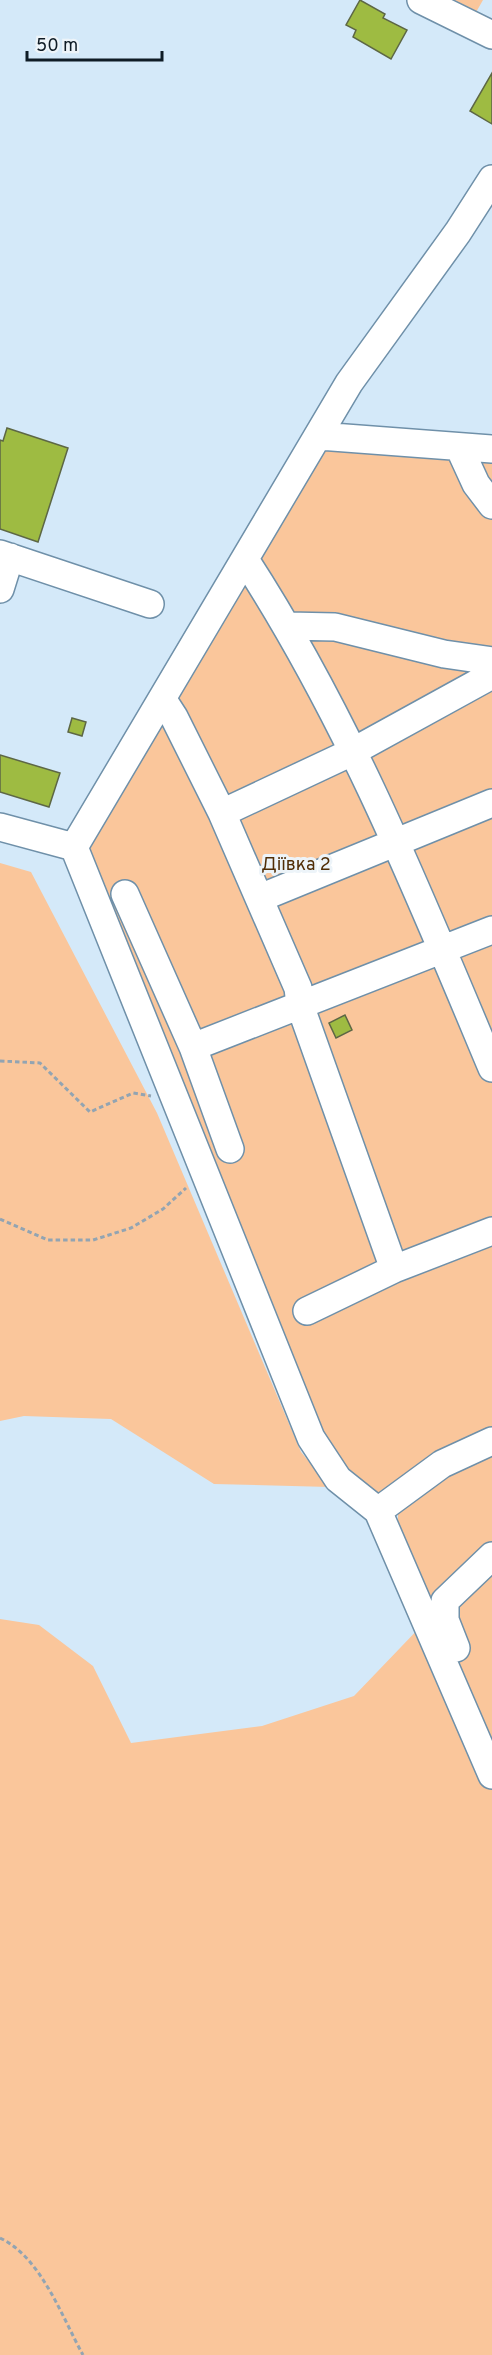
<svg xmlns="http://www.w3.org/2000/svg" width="492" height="2355" font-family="Overpass,sans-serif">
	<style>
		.green { fill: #fac69b }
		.building { fill: #9ebb42; stroke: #5d6745; stroke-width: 1.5 }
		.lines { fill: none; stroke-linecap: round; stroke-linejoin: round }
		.minor-casing { stroke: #6f90a9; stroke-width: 30 }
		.path { stroke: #92a4b2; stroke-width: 3; stroke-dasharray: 4.5 3; stroke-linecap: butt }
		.minor { stroke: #fff; stroke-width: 27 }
		.labels { text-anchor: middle; stroke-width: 6; stroke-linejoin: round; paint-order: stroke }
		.park-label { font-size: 18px; fill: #502d06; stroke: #edf4f9 }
	</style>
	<rect width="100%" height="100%" fill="#d4e9f9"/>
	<!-- green -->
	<path class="green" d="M 435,0 L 483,0 L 471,21 Z
		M 337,425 L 492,438 L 492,1766 L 398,1533 L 398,1510 L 353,1485 L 319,1436 L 83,859 L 93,823 Z
		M 0,863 L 31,872 L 157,1113 L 301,1452 L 330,1487 L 214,1484 L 111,1419 L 24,1416 L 0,1421 Z
		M 0,1619 L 39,1625 L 93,1666 L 131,1743 L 262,1726 L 354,1696 L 424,1623 L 492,1788 L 492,2355 L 0,2355 Z"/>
	<!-- building -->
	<path class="building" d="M 360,0 L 385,14 L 383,18 L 407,30 L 391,59 L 353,37 L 356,30 L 346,25 Z
		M 492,73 L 492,124 L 470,111 Z
		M 7,428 L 68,448 L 38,542 L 0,529 L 0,440 L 3,441 Z
		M 72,718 L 86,722 L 82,736 L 68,732 Z
		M 0,755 L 60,773 L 49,807 L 0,792 Z
		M 345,1015 L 352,1030 L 336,1038 L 329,1023 Z"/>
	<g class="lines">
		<defs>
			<path id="minor" d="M 421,0 L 492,35
				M 319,436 L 492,449
				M 459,447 L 476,484 L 492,505
				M 0,554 L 150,604
				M 246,561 C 349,720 419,894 492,1068
				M 0,589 L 10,557
				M 288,626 L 335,627 L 444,654 L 492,661
				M 163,700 L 174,717 L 222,813 L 298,988 L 300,1005 L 394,1269
				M 222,813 L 352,752 L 492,675
				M 0,827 L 74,847
				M 74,847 L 311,1438 L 338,1479 L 378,1511 L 492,1775
				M 74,847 L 349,383 L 458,232 L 492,179
				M 125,894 L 193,1047 L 230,1149
				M 260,898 L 492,803
				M 193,1047 L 492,930
				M 307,1311 L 394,1269 L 492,1231
				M 378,1511 L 442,1464 L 492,1441
				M 456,1648 L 445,1620 L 445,1601 L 492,1556"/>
		</defs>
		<!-- minor casing -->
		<use href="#minor" class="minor-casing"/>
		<!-- path -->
		<path class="path" d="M 0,1061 L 40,1063 L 90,1112 L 133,1093 L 151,1096
			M 0,1219 L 48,1240 L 93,1240 L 131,1228 L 163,1209 L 186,1188
			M 0,2238 C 41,2257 62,2317 83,2355"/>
		<!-- minor -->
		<use href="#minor" class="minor"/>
	</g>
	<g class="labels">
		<!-- park labels -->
		<g class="park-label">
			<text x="296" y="870">Діївка 2</text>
		</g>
	</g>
	<!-- scale -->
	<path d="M27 51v9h135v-9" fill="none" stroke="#0f1c26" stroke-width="3"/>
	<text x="36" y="51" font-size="18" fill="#0f1c26" stroke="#edf4f9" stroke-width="4.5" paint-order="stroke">50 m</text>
</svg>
